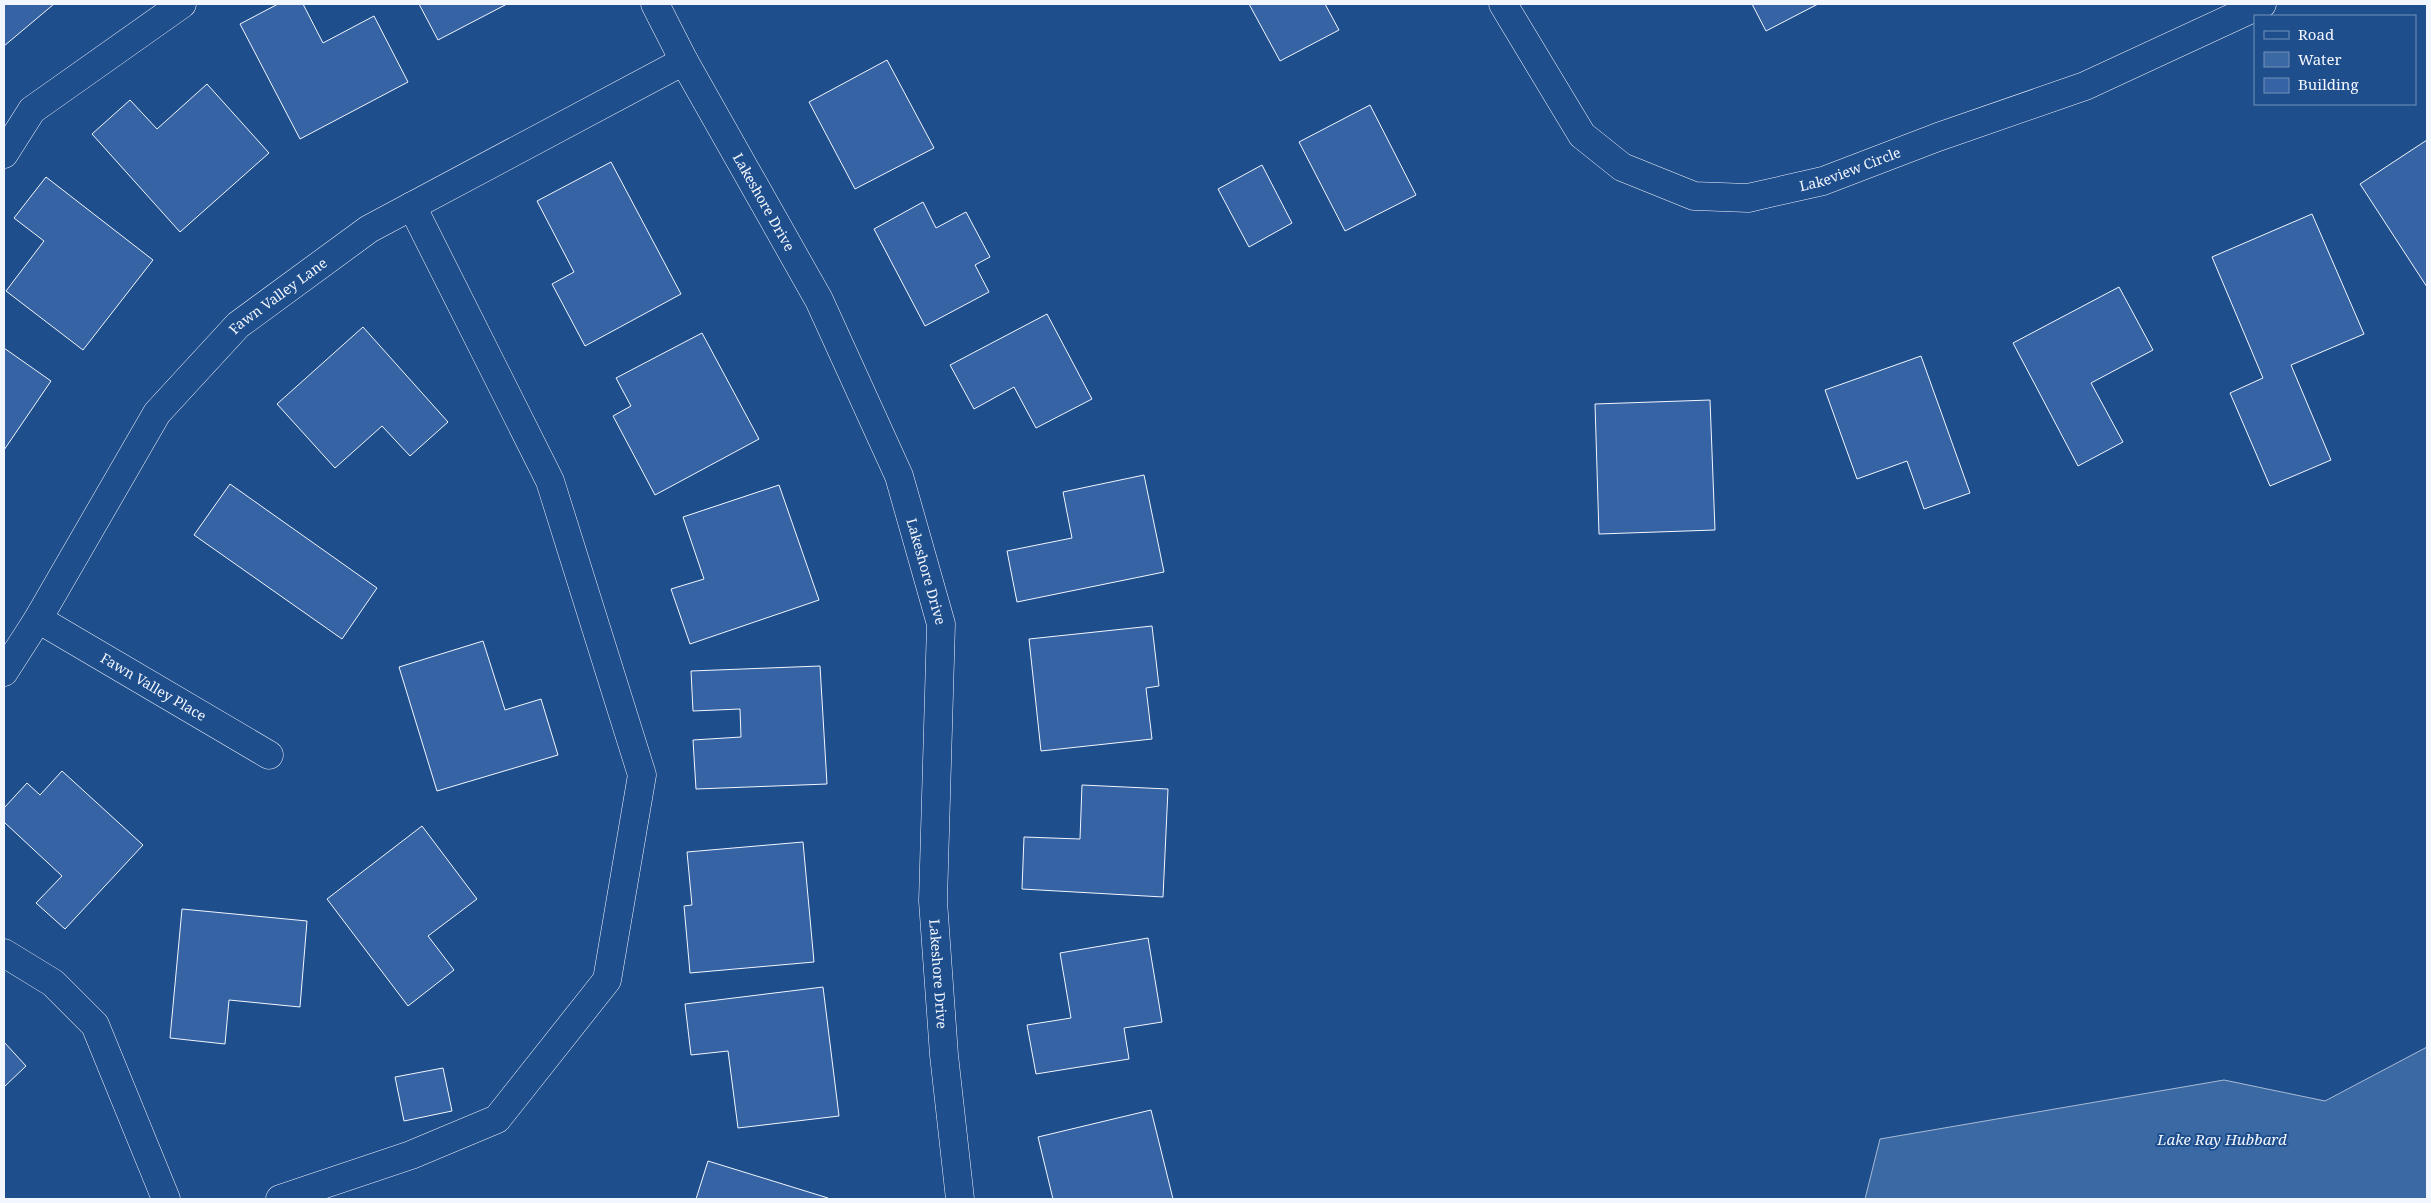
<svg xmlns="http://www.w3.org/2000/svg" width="2431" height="1203" font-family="'Noto Serif',serif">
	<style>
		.water { fill: #3b69a3; stroke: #a8bbd7 }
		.building { fill: #3563a3; stroke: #f2f6ff }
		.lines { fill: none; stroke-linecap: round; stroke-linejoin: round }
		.minor-casing { stroke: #f2f6ff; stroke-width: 29 }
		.minor { stroke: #1f4e8c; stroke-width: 28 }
		.labels { text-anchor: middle; stroke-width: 4; stroke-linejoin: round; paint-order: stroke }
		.street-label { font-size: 14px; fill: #f2f6ff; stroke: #1f4e8c }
		.water-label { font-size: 15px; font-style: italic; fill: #f2f6ff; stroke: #1f4e8c }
	</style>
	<rect width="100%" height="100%" fill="#1f4e8c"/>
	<!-- water -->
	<path class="water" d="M 2427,1047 L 2427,1199 L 1865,1199 L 1880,1139 L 2224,1080 L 2325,1101 Z"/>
	<!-- building -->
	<path class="building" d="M 4,4 L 54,4 L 4,46 Z
		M 278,4 L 303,4 L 323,43 L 374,16 L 408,82 L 300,139 L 240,24 Z
		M 419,4 L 507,4 L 438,40 Z
		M 1249,4 L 1325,4 L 1339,30 L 1280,61 Z
		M 1752,4 L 1818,4 L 1766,31 Z
		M 887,60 L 934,148 L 855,189 L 809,102 Z
		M 207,84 L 269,153 L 180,232 L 92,134 L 130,100 L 157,129 Z
		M 1370,105 L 1416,195 L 1345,231 L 1299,142 Z
		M 2427,140 L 2427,287 L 2360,184 Z
		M 611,162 L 681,294 L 585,346 L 552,284 L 574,272 L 537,201 Z
		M 1262,165 L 1292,223 L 1249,247 L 1218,189 Z
		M 46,177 L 153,260 L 83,350 L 6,291 L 44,241 L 14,218 Z
		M 923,202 L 936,228 L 966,212 L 990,257 L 975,265 L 989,292 L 925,326 L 874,229 Z
		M 2312,214 L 2364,334 L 2291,365 L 2331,460 L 2270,486 L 2230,393 L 2263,378 L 2212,257 Z
		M 2119,287 L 2153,350 L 2091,383 L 2123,442 L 2078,466 L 2013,343 Z
		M 1047,314 L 1092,399 L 1036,428 L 1014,387 L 974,409 L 950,365 Z
		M 363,327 L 448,422 L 410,456 L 382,426 L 335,468 L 277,404 Z
		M 702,333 L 759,439 L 655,495 L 613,416 L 631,406 L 616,378 Z
		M 4,348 L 51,381 L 4,450 Z
		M 1921,356 L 1970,493 L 1924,509 L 1907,461 L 1857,479 L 1825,390 Z
		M 1710,400 L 1715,530 L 1599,534 L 1595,404 Z
		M 1144,475 L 1164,572 L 1017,602 L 1007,551 L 1072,538 L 1063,492 Z
		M 230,484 L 377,588 L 342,639 L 194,535 Z
		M 779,485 L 819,600 L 690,644 L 671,589 L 704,579 L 683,517 Z
		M 1152,626 L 1159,686 L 1146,688 L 1152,739 L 1041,751 L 1029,639 Z
		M 483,641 L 505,710 L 541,699 L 558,755 L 437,791 L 399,667 Z
		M 820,666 L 827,784 L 696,789 L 693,740 L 741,737 L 740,709 L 693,711 L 691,671 Z
		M 62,771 L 143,845 L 65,929 L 36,903 L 62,876 L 4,822 L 4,808 L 27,783 L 40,795 Z
		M 1082,785 L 1168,789 L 1163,897 L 1022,889 L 1024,837 L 1080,839 Z
		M 422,826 L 477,899 L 428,936 L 454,970 L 408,1006 L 327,899 Z
		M 803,842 L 814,962 L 690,973 L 684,906 L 692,905 L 687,852 Z
		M 182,909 L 307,921 L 300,1007 L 229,1000 L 225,1044 L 170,1038 Z
		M 1148,938 L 1162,1022 L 1124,1028 L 1129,1059 L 1036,1074 L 1027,1025 L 1071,1018 L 1060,953 Z
		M 823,987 L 839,1116 L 738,1128 L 728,1051 L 691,1055 L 685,1004 Z
		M 4,1042 L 26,1066 L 4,1087 Z
		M 443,1068 L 452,1111 L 404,1121 L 395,1077 Z
		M 1151,1110 L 1173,1199 L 1053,1199 L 1038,1137 Z
		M 708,1161 L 828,1198 L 828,1199 L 696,1199 Z"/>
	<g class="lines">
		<defs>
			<g id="minor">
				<path id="s1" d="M 655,4 L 684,61 L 819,300 L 899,476 L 941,624 L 933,901 L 944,1055 L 960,1199"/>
				<path id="s2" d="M 1503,4 L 1582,135 L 1622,167 L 1694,196 L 1748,198 L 1823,181 L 1938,137 L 2085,86 L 2262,4"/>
				<path d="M 4,154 L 32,110 L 182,4"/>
				<path id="s3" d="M 38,619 L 269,755"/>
				<path id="s4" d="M 4,672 L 38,619 L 157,413 L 238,325 L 369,229 L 684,61"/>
				<path d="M 4,953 L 53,983 L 95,1025 L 166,1199"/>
				<path d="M 280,1199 L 411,1155 L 497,1119 L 607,980 L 642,775 L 550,481 L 412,206"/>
			</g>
		</defs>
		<!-- minor casing -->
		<use href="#minor" class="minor-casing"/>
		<!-- minor -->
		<use href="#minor" class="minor"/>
	</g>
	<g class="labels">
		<!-- street labels -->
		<g class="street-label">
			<text dy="5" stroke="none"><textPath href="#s2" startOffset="442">Lakeview Circle</textPath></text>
			<text dy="5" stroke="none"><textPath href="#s1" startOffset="226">Lakeshore Drive</textPath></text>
			<text dy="5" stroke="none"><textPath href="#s4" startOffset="470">Fawn Valley Lane</textPath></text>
			<text dy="5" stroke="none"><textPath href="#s1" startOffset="631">Lakeshore Drive</textPath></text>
			<text dy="5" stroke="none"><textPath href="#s3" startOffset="134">Fawn Valley Place</textPath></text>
			<text dy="5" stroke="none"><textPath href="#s1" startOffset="1036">Lakeshore Drive</textPath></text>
		</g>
		<!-- water labels -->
		<g class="water-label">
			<text x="2222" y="1145">Lake Ray Hubbard</text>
		</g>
	</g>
	<!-- border -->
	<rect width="2431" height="1203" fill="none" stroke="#f2f6ff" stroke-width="10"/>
	<!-- legend -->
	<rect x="2254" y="15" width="162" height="90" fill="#1f4e8c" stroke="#7391ba"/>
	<rect x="2264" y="31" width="25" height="8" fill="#1f4e8c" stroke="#7391ba"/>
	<text x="2298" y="40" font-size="15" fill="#f2f6ff">Road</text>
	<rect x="2264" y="52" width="25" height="15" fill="#3b69a3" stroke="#7391ba"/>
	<text x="2298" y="65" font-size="15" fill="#f2f6ff">Water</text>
	<rect x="2264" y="78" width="25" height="15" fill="#3563a3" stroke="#7391ba"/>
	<text x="2298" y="90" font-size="15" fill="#f2f6ff">Building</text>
</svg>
